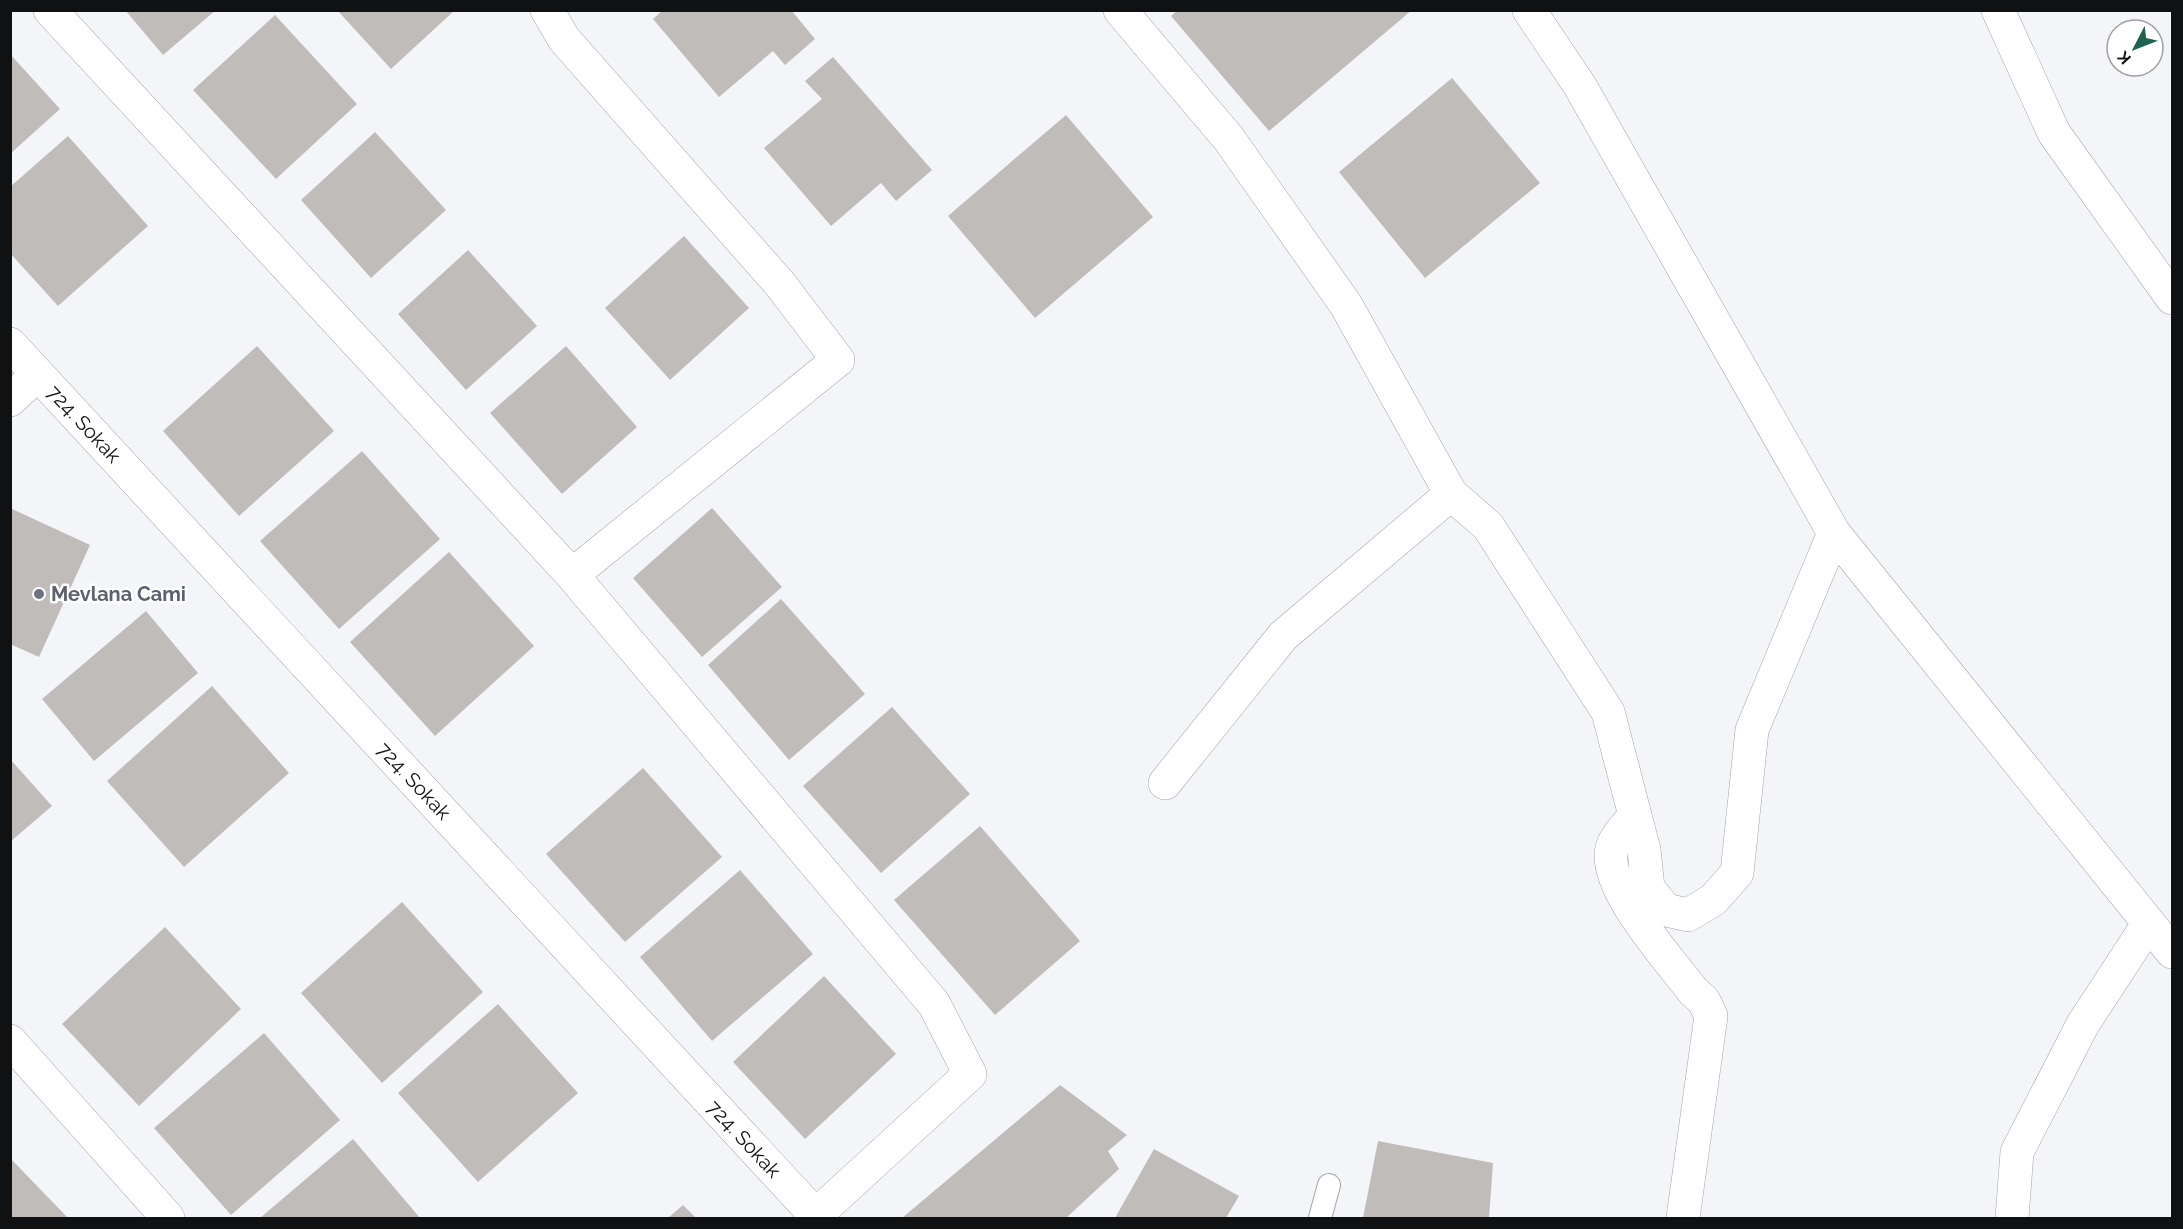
<svg xmlns="http://www.w3.org/2000/svg" width="2183" height="1229" font-family="Raleway,sans-serif">
	<style>
		.building { fill: #c0bcba }
		.lines { fill: none; stroke-linecap: round; stroke-linejoin: round }
		.lane-casing { stroke: #a3a4a8; stroke-width: 24 }
		.street-casing { stroke: #a3a4a8; stroke-width: 34 }
		.lane { stroke: #fff; stroke-width: 22 }
		.street { stroke: #fff; stroke-width: 33 }
		.worship-dot { fill: #6b7280; stroke: #fff; stroke-width: 2 }
		.labels { text-anchor: middle; stroke-width: 5; stroke-linejoin: round; paint-order: stroke }
		.street-label { font-size: 20px; fill: #101112; stroke: #fff }
		.worship-label { font-size: 20px; font-weight: bold; fill: #5b616d; stroke: #fff; text-anchor: start }
	</style>
	<rect width="100%" height="100%" fill="#f4f5f9"/>
	<!-- building -->
	<path class="building" d="M 125,10 L 216,10 L 163,55 Z
		M 337,10 L 455,10 L 391,69 Z
		M 663,10 L 791,10 L 815,39 L 785,65 L 773,51 L 719,97 L 653,19 Z
		M 1178,10 L 1412,10 L 1269,131 L 1171,16 Z
		M 275,15 L 357,104 L 276,179 L 193,90 Z
		M 10,54 L 60,109 L 10,154 Z
		M 833,57 L 932,170 L 896,201 L 881,183 L 831,226 L 764,148 L 822,99 L 805,81 Z
		M 1452,78 L 1540,183 L 1425,278 L 1339,172 Z
		M 1066,115 L 1153,217 L 1035,318 L 948,216 Z
		M 375,132 L 446,210 L 371,278 L 301,200 Z
		M 68,136 L 148,226 L 58,306 L 10,253 L 10,187 Z
		M 684,236 L 749,308 L 670,380 L 605,308 Z
		M 468,250 L 537,326 L 466,390 L 398,314 Z
		M 257,346 L 334,431 L 239,516 L 163,431 Z
		M 566,346 L 637,427 L 562,494 L 490,413 Z
		M 362,451 L 440,539 L 339,629 L 260,541 Z
		M 10,508 L 90,545 L 39,657 L 10,644 Z
		M 712,508 L 782,587 L 702,657 L 633,578 Z
		M 449,552 L 534,646 L 435,736 L 350,642 Z
		M 781,599 L 865,694 L 789,760 L 708,665 Z
		M 146,611 L 198,673 L 94,761 L 42,699 Z
		M 212,686 L 289,773 L 184,867 L 107,781 Z
		M 892,707 L 970,794 L 881,873 L 803,786 Z
		M 10,759 L 52,806 L 10,842 Z
		M 643,768 L 722,857 L 625,942 L 546,854 Z
		M 980,826 L 1080,941 L 995,1015 L 894,900 Z
		M 740,870 L 813,954 L 712,1041 L 640,957 Z
		M 402,902 L 483,992 L 382,1083 L 301,993 Z
		M 165,927 L 241,1009 L 139,1106 L 62,1024 Z
		M 824,976 L 896,1054 L 805,1139 L 733,1062 Z
		M 498,1004 L 578,1093 L 478,1182 L 398,1093 Z
		M 264,1033 L 340,1120 L 231,1215 L 154,1128 Z
		M 1060,1085 L 1127,1135 L 1108,1151 L 1119,1169 L 1066,1218 L 902,1218 Z
		M 353,1139 L 420,1218 L 260,1218 Z
		M 1378,1141 L 1493,1163 L 1489,1218 L 1363,1218 Z
		M 1154,1149 L 1239,1196 L 1226,1218 L 1115,1218 Z
		M 10,1158 L 68,1218 L 10,1218 Z
		M 683,1205 L 696,1218 L 668,1218 Z"/>
	<g class="lines">
		<defs>
			<path id="lane" d="M 1320,1218 L 1329,1185"/>
			<path id="street" d="M 50,10 L 572,575 L 934,1004 L 970,1074 L 815,1216
				M 547,10 L 564,39 L 780,284 L 838,360 L 572,575
				M 1120,10 L 1229,139 L 1346,305 L 1451,494 L 1488,526 L 1608,712 L 1644,850 L 1648,888 L 1666,910 L 1688,915 L 1713,900 L 1737,873 L 1752,730 L 1834,533
				M 1529,10 L 1580,86 L 1834,533 L 2172,952
				M 1998,10 L 2054,133 L 2172,298
				M 10,344 L 818,1218
				M 10,400 L 38,374
				M 1165,783 L 1283,636 L 1451,494
				M 1635,815 C 1628,824 1617,835 1613,845 C 1598,883 1671,961 1693,991 L 1704,1001 L 1711,1016 L 1683,1218
				M 10,1041 L 168,1218
				M 2012,1218 L 2017,1152 L 2083,1024 L 2149,923"/>
		</defs>
		<!-- lane casing -->
		<use href="#lane" class="lane-casing"/>
		<!-- street casing -->
		<use href="#street" class="street-casing"/>
		<!-- lane -->
		<use href="#lane" class="lane"/>
		<!-- street -->
		<use href="#street" class="street"/>
	</g>
	<!-- markers -->
	<circle class="worship-dot" cx="39" cy="594" r="6"/>
	<g class="labels">
		<!-- street labels -->
		<g class="street-label">
			<text transform="translate(84 424) rotate(47)" y="7">724. Sokak</text>
			<text transform="translate(414 781) rotate(47)" y="7">724. Sokak</text>
			<text transform="translate(744 1139) rotate(47)" y="7">724. Sokak</text>
		</g>
		<!-- worship labels -->
		<g class="worship-label">
			<text x="51" y="601">Mevlana Cami</text>
		</g>
	</g>
	<!-- border -->
	<rect width="2183" height="1229" fill="none" stroke="#101112" stroke-width="24"/>
	<!-- north arrow -->
	<g transform="translate(2135 48) rotate(228)"><circle r="28" fill="#ffffff" stroke="#9fa0a0" stroke-width="1.5"/>
	<path d="M0-4.5L10 22L0 15L-10 22Z" fill="#216352"/>
	<text y="-9" font-size="16" font-weight="bold" text-anchor="middle" fill="#101112">K</text>
	</g>
</svg>
